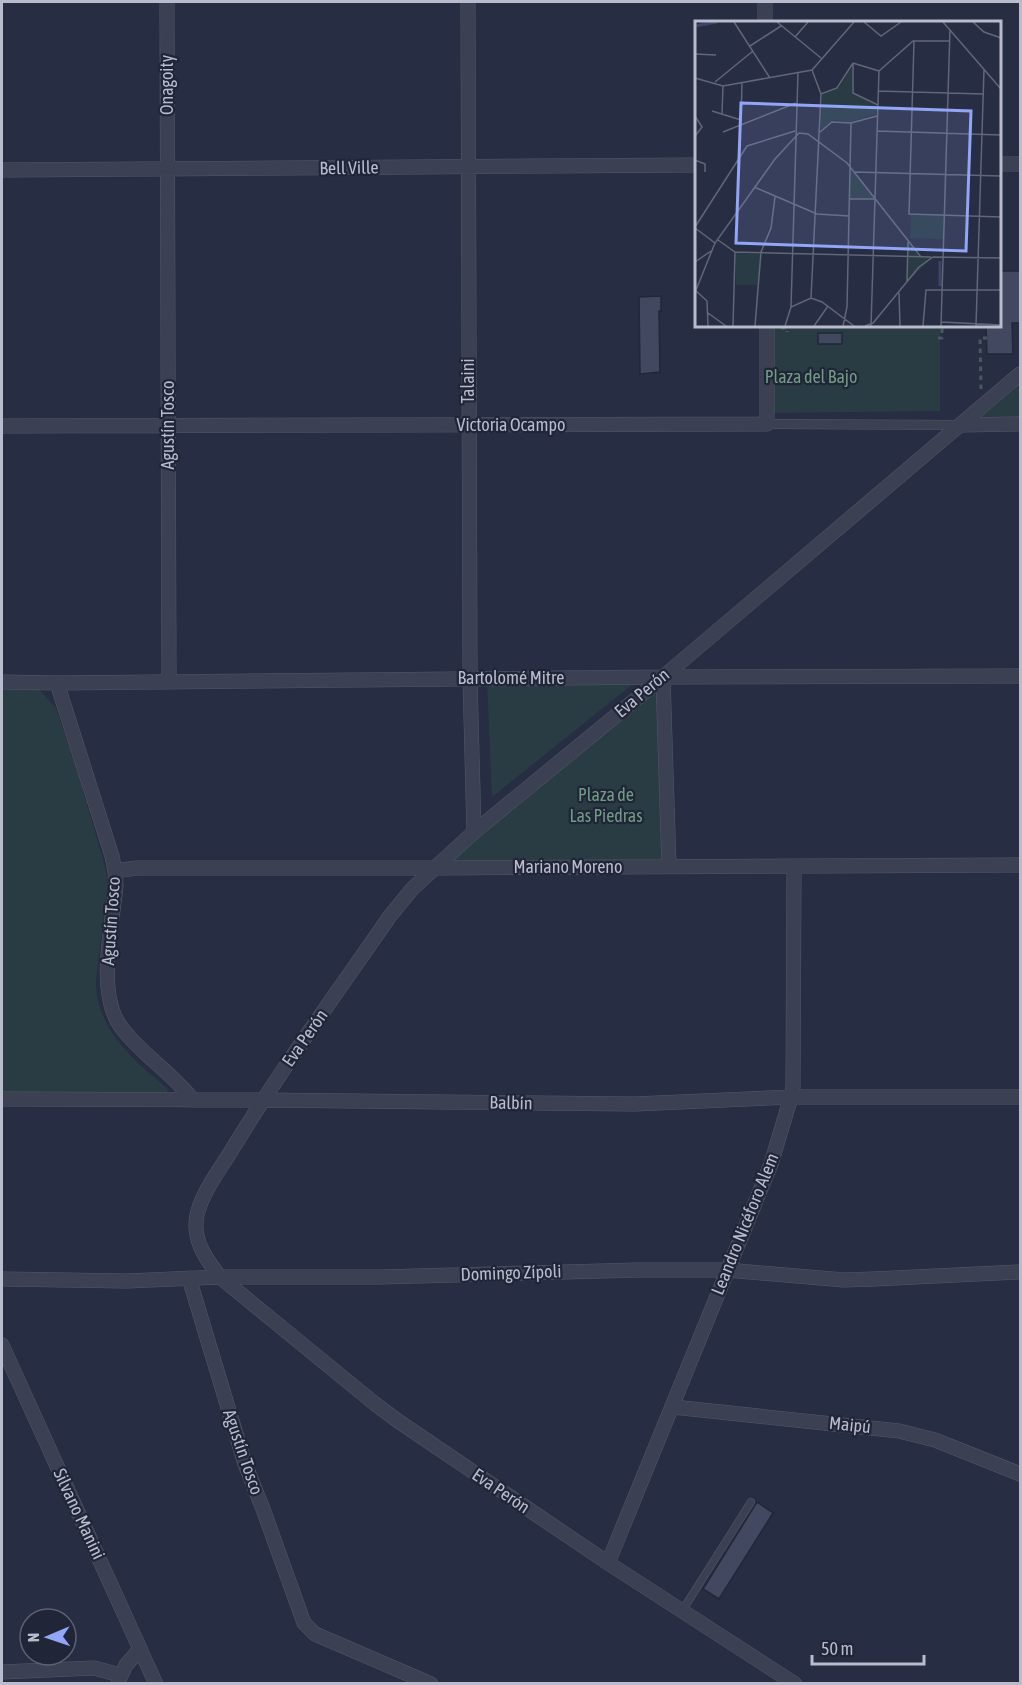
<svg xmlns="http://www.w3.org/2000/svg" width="1022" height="1685" font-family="'Asap Condensed',sans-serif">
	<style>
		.green { fill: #293b43 }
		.building { fill: #414860; stroke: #222739; stroke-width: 1.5 }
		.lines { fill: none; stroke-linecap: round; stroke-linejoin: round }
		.service-casing { stroke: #535869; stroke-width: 8 }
		.pedestrian-casing { stroke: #535869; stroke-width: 10 }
		.minor-casing { stroke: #535869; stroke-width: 15 }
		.path { stroke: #475860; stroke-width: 3; stroke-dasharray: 4.5 4.5; stroke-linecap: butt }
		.service { stroke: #3b4052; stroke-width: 7 }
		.pedestrian { stroke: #3b4052; stroke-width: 9 }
		.minor { stroke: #3b4052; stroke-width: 14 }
		.labels { text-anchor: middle; stroke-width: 4.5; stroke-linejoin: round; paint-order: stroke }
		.street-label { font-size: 18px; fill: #b8bccc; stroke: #202537 }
		.park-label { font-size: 18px; fill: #709c83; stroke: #202537 }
		.inset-river { fill: none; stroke: #3b4569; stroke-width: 3 }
		.inset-road { fill: none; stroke: #616679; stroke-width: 1.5 }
		.view { fill: #92a5f7; fill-opacity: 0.15; stroke: #92a5f7; stroke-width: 3 }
		.inset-edge { fill: none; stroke: #b8bccc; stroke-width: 3 }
	</style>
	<rect width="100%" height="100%" fill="#272d42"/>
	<!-- green -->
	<path class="green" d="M 774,326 L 940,326 L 940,411 L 774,413 Z
		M 1020,374 L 1020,424 L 960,425 Z
		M 663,677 L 669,866 L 433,868 Z
		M 487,684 L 633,684 L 492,797 Z
		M 2,690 L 40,690 L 56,708 L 76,767 L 103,859 L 108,881 L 96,981 C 96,1030 134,1060 168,1089 L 167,1092 L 2,1094 Z"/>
	<!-- building -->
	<path class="building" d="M 999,271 L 1020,271 L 1020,323 L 1012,323 L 1013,354 L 987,354 L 986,326 L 999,326 Z
		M 661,296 L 661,311 L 659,311 L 660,372 L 640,374 L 639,297 Z
		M 818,333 L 842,333 L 842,344 L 818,344 Z
		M 757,1502 L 773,1513 L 719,1599 L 703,1589 Z"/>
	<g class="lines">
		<defs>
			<path id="service" d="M 682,1611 L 751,1502"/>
			<path id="pedestrian" d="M 767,424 L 960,425"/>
			<path id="minor" d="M 167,2 L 169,681
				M 468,2 L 470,679 L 474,832
				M 765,2 L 765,22
				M 1000,164 L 1020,164
				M 2,170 L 696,165
				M 960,425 L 1020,424
				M 2,426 L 767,424 L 767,326
				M 663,677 L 669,866
				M 2,682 L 57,683 L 663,677 L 1020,676
				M 57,683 L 112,856 L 115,871 L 116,886 C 112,927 96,993 121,1027 C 140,1053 172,1073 193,1100
				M 115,871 L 136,868 L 433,868 L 1020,865
				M 2,1099 L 263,1100 L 635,1104 L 791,1097 L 1020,1097
				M 189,1278 L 245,1464 L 263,1509 L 304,1623 L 315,1634 L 431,1684
				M 2,1279 L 127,1281 L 220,1277 L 380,1277 L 639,1270 L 727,1270 L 844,1280 L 874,1279 L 1020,1272
				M 2,1345 L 156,1684
				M 673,1407 L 899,1431 L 935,1440 L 1020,1474
				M 608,1563 L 771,1164 L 791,1097 L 793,1087 L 794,867
				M 2,1672 L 94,1668 L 120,1675
				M 118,1682 L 126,1665 L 140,1649
				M 795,1684 L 608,1563 L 398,1421 L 374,1403 L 220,1277 C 205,1258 192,1239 197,1215 C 202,1191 224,1164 236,1143 C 284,1065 338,991 390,916 L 412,889 L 474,832 L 663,677 L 1020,374"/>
		</defs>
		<!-- service casing -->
		<use href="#service" class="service-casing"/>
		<!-- pedestrian casing -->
		<use href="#pedestrian" class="pedestrian-casing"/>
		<!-- minor casing -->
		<use href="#minor" class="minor-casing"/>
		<!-- path -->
		<path class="path" d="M 781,328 L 787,328 L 787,332
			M 938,338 L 942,338 L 942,326
			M 981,389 L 980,338 L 987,338"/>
		<!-- service -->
		<use href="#service" class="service"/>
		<!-- pedestrian -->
		<use href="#pedestrian" class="pedestrian"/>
		<!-- minor -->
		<use href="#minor" class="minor"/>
	</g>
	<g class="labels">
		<!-- street labels -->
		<g class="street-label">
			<text transform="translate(167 85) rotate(-90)" y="6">Onagoity</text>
			<text transform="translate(349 168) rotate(-1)" y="6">Bell Ville</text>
			<text transform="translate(468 381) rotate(-90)" y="6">Talaini</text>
			<text transform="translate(168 425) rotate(-90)" y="6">Agustín Tosco</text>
			<text x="511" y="431">Victoria Ocampo</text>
			<text x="511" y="684">Bartolomé Mitre</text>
			<text transform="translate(642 693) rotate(-40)" y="6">Eva Perón</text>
			<text x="568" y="873">Mariano Moreno</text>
			<text transform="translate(111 921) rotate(-86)" y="6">Agustín Tosco</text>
			<text transform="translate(305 1038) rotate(-55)" y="6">Eva Perón</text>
			<text transform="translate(511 1103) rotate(1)" y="6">Balbín</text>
			<text transform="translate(745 1224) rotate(-68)" y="6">Leandro Nicéforo Alem</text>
			<text transform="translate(511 1273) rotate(-2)" y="6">Domingo Zípoli</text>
			<text transform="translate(850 1425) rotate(6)" y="6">Maipú</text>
			<text transform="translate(243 1452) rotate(71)" y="6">Agustín Tosco</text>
			<text transform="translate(501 1491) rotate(34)" y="6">Eva Perón</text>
			<text transform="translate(79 1514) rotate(65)" y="6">Silvano Manini</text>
		</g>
		<!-- park labels -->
		<g class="park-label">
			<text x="811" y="383">Plaza del Bajo</text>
			<text x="606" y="801">Plaza de<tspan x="606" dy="21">Las Piedras</tspan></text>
		</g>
	</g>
	<!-- overview -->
	<g transform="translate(695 21)">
		<rect width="306" height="306" fill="#272d42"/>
		<path d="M 157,46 L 157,71 L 182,85 L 181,93 L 155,101 L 139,99 L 126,108 L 127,74 L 144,67 ZM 155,145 L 180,178 L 154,178 ZM 216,194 L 249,195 L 248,218 L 215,217 ZM 213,220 L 226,236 L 238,236 L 212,261 ZM 41,232 L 65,233 L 64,264 L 41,264 Z" fill="#293b43"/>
		<path class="inset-river" d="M 0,5 L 22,1M 245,240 L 245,265"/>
		<path class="inset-road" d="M 39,1 L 75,57M 82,1 L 126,37M 169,1 L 186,15 L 206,1M 248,1 L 306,68M 278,1 L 289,11 L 306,17M 100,16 L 113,1M 219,20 L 214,193 L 306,196M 55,25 L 86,5M 0,33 L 21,34M 158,42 L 158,72 L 183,84M 158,42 L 184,50M 184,50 L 218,20 L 254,20M 0,57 L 28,65 L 117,49 L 159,1M 20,61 L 58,30M 183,70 L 288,73M 126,73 L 142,67 L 158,42M 17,90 L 46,99M 27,93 L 28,65M 0,95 L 7,106 L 0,115M 46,99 L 47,62M 182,110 L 306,114M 28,111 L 101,82M 125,111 L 137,101 L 156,102 L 182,95M 0,139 L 10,143 L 10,151M 160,151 L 306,155M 59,166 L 122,193 L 154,195M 154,178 L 179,178M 0,206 L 52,125 L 100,110M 0,207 L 20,222M 23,219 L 40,231 L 236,236M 0,241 L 16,230M 212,260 L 213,221M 0,269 L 12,280 L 13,305M 1,269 L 20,222 L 80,138 L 104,112 L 113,113 L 152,142 L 226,236M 204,272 L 205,305M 116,277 L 126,73 L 117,49M 96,286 L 103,52M 13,292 L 31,305M 246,301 L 306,304M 38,305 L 40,231M 60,305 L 66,231 L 76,207 L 80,176M 90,305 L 96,286 L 116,277 L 127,281 L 159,305M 119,305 L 133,285M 148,305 L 152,286 L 156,102M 170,305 L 178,302 L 224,246 L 238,236 L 306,237M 176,305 L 184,50M 228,305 L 231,269 L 306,269M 246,305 L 255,8M 281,305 L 289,48"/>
		<path class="view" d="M 46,82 L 276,90 L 271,230 L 41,222 Z"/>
		<rect width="306" height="306" class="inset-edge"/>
	</g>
	<!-- border -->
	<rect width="1022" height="1685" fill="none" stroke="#b8bccc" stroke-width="6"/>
	<!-- north arrow -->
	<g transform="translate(48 1637) rotate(268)"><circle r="28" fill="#202537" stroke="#5d6173" stroke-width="1.5"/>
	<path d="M0-4.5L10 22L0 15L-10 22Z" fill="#92a5f7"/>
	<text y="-9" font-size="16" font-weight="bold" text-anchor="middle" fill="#b8bccc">N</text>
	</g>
	<!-- scale -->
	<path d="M812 1655v9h112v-9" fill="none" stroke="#b8bccc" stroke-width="3"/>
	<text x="821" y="1655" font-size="18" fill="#b8bccc" stroke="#202537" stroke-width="4.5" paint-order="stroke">50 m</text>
</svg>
